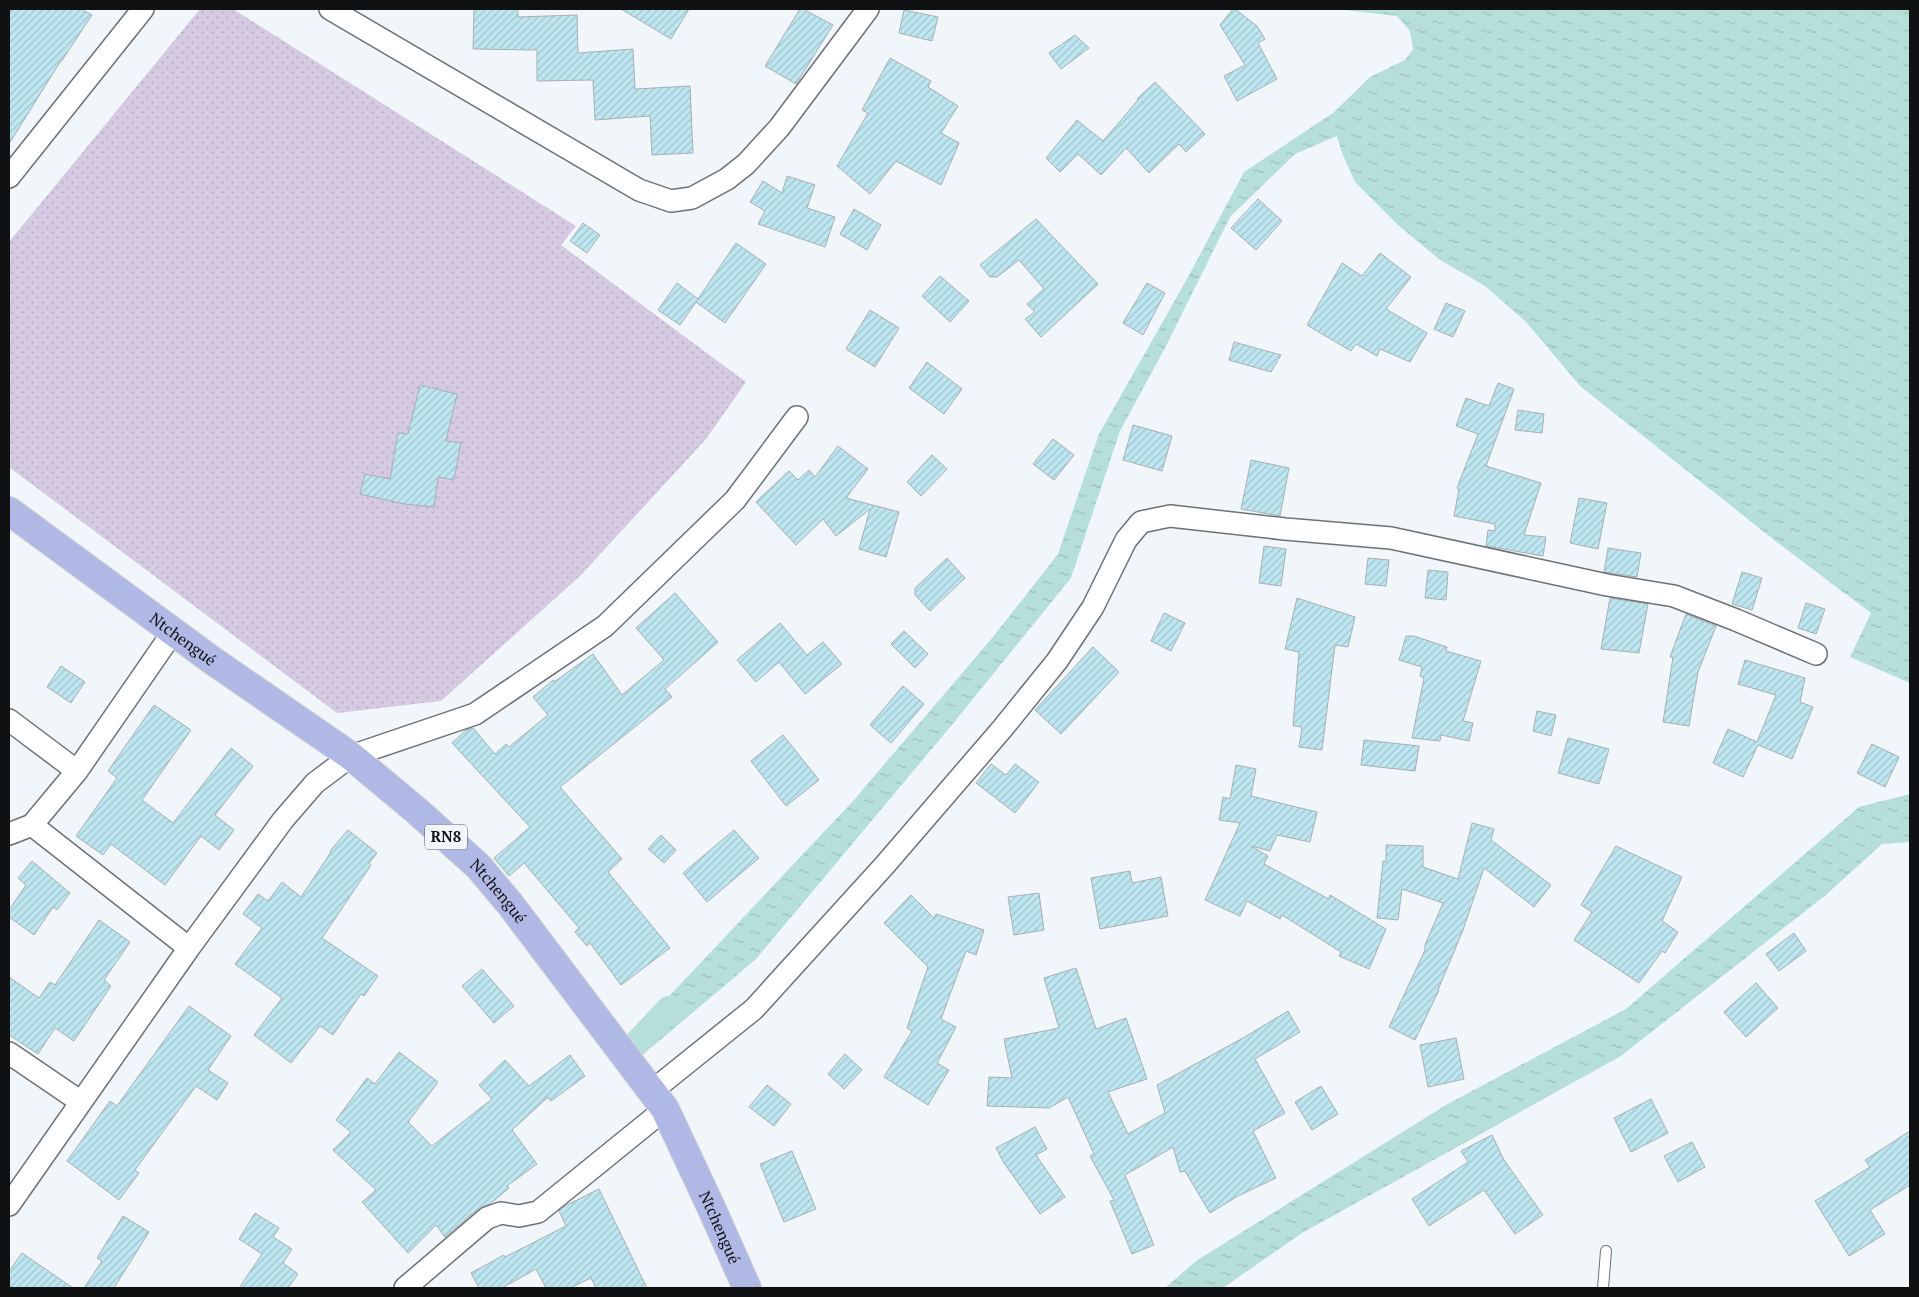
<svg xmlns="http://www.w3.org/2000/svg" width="1919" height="1297" font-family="'PT Serif',serif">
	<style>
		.grass { fill: url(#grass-dots) }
		.water { fill: url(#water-ripples) }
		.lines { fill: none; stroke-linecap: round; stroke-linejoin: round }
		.canal { stroke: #b5dfd8; stroke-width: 26 }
		.building { fill: url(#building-hatch); stroke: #a8afb1 }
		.service-casing { stroke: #6d7276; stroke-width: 12 }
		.minor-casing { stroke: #6d7276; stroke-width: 24 }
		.primary-casing { stroke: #d4d4d4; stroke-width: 30 }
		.service { stroke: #fff; stroke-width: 10 }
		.minor { stroke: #fff; stroke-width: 21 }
		.primary { stroke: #b0b8e6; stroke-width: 28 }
		.labels { text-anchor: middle; stroke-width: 4.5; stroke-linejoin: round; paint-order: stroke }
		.shield { fill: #f1f6fb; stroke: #535658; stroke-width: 1 }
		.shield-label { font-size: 15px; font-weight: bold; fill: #0f1112 }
		.street-label { font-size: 16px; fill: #0f1112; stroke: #f1f6fb }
	</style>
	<defs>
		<pattern id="grass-dots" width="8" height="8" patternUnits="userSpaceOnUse" patternTransform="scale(1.25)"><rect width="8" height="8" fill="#d6cae3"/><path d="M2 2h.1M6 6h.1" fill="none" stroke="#b6acc2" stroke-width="1.8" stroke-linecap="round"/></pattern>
		<pattern id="water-ripples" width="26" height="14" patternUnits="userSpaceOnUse" patternTransform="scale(1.25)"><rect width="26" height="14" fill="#b5dfd8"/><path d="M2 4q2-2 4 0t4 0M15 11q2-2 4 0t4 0" fill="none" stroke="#9abeb8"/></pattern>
		<pattern id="building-hatch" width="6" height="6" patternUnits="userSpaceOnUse" patternTransform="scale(1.25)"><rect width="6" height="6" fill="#bde6f1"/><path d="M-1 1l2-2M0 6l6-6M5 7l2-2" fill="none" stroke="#a1c4ce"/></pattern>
	</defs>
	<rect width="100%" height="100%" fill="#f1f6fb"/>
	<!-- grass -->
	<path class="grass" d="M 200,9 L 233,9 L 576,226 L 561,245 L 746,382 L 706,439 L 580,576 L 441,701 L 337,713 L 9,467 L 9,242 Z"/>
	<!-- water -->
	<path class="water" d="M 1336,9 L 1910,9 L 1910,683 L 1850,657 L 1871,613 L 1778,543 L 1580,386 L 1527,323 L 1485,286 L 1440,260 L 1398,225 L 1355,182 L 1342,153 L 1337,136 L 1295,154 L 1230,217 L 1166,346 L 1120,431 L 1071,578 L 951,726 L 756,959 L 652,1047 L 640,1027 L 853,801 L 993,637 L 1058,554 L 1099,434 L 1187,279 L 1244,172 L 1333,113 L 1370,77 L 1405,60 L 1413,49 L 1410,31 L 1397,16 Z
		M 1910,794 L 1910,842 L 1882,844 L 1827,894 L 1621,1056 L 1302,1233 L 1223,1288 L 1165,1288 L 1196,1261 L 1446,1105 L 1626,1009 L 1859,807 Z"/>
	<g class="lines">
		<!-- canal -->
		<path class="canal" d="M 637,1043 L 669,1009"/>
	</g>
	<!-- building -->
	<path class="building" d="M 9,9 L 81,9 L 92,15 L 61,62 L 60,62 L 9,144 Z
		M 474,9 L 518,9 L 518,17 L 577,15 L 578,53 L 633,49 L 635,89 L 690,86 L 693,153 L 652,155 L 650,116 L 595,120 L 593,80 L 537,81 L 537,50 L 473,49 Z
		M 621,9 L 689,9 L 671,39 Z
		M 800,9 L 803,9 L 833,25 L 796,84 L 765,66 Z
		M 1233,9 L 1235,9 L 1257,26 L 1265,39 L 1258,43 L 1277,79 L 1237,101 L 1224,76 L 1245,65 L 1220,25 Z
		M 904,10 L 938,17 L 932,41 L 899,33 Z
		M 1075,35 L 1089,48 L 1061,69 L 1049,53 Z
		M 890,58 L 931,81 L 928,87 L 958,106 L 941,133 L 959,143 L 941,185 L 896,161 L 870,194 L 837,166 L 868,113 L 862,110 Z
		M 1155,82 L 1205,134 L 1186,152 L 1179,144 L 1149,173 L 1126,148 L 1101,175 L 1078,154 L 1060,172 L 1046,158 L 1077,120 L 1103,141 L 1138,100 L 1137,99 Z
		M 787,176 L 815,185 L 807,208 L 835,217 L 825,247 L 758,224 L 765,211 L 750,202 L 763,181 L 782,193 Z
		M 1258,199 L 1282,221 L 1256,250 L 1231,228 Z
		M 854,209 L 881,225 L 867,250 L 840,234 Z
		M 1036,219 L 1098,284 L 1041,337 L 1025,319 L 1035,312 L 1027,304 L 1044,289 L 1019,260 L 997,277 L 990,277 L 980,265 Z
		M 583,223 L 600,235 L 587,253 L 570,241 Z
		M 736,243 L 766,264 L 725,323 L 696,302 L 680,325 L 658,310 L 677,283 L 698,299 Z
		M 1380,253 L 1411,277 L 1386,309 L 1427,333 L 1410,362 L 1380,349 L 1377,356 L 1356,344 L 1351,351 L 1307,325 L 1342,263 L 1362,276 Z
		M 940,276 L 969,301 L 950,322 L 922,296 Z
		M 1147,283 L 1165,293 L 1143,335 L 1123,323 Z
		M 1446,303 L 1465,311 L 1453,337 L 1434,329 Z
		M 870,310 L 899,328 L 875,367 L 846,349 Z
		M 1234,342 L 1281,355 L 1271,372 L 1229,360 Z
		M 927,362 L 962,389 L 944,414 L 909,388 Z
		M 1498,383 L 1514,389 L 1486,466 L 1541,483 L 1524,535 L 1546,537 L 1543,556 L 1486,546 L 1488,530 L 1495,531 L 1495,524 L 1454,516 L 1459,489 L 1457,488 L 1478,434 L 1456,426 L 1466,398 L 1489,406 Z
		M 420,385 L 457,394 L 446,441 L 461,443 L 454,480 L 438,477 L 434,507 L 404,504 L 360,494 L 365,474 L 390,479 L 398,433 L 408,434 Z
		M 1518,410 L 1544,414 L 1542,433 L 1515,430 Z
		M 1133,425 L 1172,436 L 1162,471 L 1123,460 Z
		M 1053,439 L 1074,455 L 1054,480 L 1033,464 Z
		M 838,446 L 868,469 L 846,498 L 899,512 L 886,557 L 859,549 L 870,509 L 836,536 L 823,519 L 796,545 L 756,502 L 789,471 L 798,480 L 809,470 L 815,477 Z
		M 932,455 L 947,469 L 921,496 L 907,482 Z
		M 1251,460 L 1289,468 L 1280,516 L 1241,509 Z
		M 1579,498 L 1607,503 L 1598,549 L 1570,543 Z
		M 1264,546 L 1286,549 L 1281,586 L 1259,583 Z
		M 1608,548 L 1641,553 L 1637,577 L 1604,572 Z
		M 947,558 L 965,578 L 930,611 L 915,595 L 915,588 Z
		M 1368,558 L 1389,560 L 1386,586 L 1365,584 Z
		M 1428,570 L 1448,572 L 1446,600 L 1425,598 Z
		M 1742,572 L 1762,578 L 1752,610 L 1732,604 Z
		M 675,593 L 718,642 L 665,689 L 672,697 L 560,787 L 622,859 L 608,872 L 670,948 L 621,985 L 590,943 L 587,946 L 575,932 L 579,928 L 524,863 L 509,876 L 494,858 L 530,827 L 452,743 L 466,730 L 473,728 L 495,754 L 506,744 L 509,747 L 548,715 L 533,697 L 553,680 L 554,682 L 593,654 L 622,695 L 664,660 L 636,628 Z
		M 1297,598 L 1355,617 L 1348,647 L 1335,645 L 1322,750 L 1299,747 L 1302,727 L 1293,726 L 1299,652 L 1285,649 Z
		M 1610,598 L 1648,604 L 1639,653 L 1601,649 Z
		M 1806,603 L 1825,609 L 1816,634 L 1798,628 Z
		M 1164,613 L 1185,623 L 1171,651 L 1151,641 Z
		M 1686,614 L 1716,626 L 1698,672 L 1689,726 L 1663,722 L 1673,657 L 1670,657 Z
		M 780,623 L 807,655 L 823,642 L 842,664 L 805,694 L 779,662 L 756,682 L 737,660 Z
		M 904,631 L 928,654 L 915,668 L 891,644 Z
		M 1406,636 L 1414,636 L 1447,647 L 1446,651 L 1481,661 L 1463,721 L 1473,723 L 1469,741 L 1441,735 L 1440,741 L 1412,738 L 1424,678 L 1420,676 L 1422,667 L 1399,660 Z
		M 1093,647 L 1119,672 L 1061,734 L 1035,710 Z
		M 1745,660 L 1805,678 L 1800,702 L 1813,707 L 1792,759 L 1758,745 L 1743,777 L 1713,763 L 1728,729 L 1757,742 L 1776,695 L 1738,684 Z
		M 61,666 L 85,682 L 71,703 L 47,687 Z
		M 903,686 L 924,704 L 891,743 L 870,725 Z
		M 154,705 L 191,730 L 142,800 L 173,823 L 231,748 L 253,766 L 215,815 L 234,830 L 219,850 L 201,836 L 165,885 L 111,844 L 103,855 L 76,836 L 117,778 L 108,771 Z
		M 1537,711 L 1556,715 L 1551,736 L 1533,731 Z
		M 783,735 L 819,780 L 786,806 L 751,761 Z
		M 1568,738 L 1609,749 L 1599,784 L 1558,773 Z
		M 1364,740 L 1419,746 L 1415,771 L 1361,765 Z
		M 1872,744 L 1899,757 L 1885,787 L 1857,773 Z
		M 991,764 L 1006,775 L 1015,764 L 1039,782 L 1015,813 L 976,783 Z
		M 1236,765 L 1256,769 L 1251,796 L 1317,812 L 1310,842 L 1277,835 L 1270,851 L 1251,846 L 1268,856 L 1264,864 L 1329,899 L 1330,895 L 1386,929 L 1369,969 L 1339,956 L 1341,952 L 1282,915 L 1280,919 L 1247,901 L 1240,916 L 1205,900 L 1240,823 L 1219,820 L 1223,797 L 1230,799 Z
		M 1472,823 L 1494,829 L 1491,840 L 1551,885 L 1534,907 L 1484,868 L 1463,930 L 1438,990 L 1439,990 L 1415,1040 L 1389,1027 L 1425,950 L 1425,945 L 1443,903 L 1402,889 L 1398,920 L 1377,918 L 1383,861 L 1386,862 L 1386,845 L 1423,846 L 1423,867 L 1458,879 Z
		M 348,830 L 377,853 L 369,863 L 371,865 L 322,938 L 378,976 L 364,996 L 361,994 L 333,1035 L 320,1026 L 291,1063 L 254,1035 L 282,998 L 235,964 L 262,928 L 243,914 L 258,894 L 268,901 L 282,882 L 301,897 L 331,852 L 330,851 Z
		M 734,830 L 759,858 L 707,902 L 683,873 Z
		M 661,835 L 676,850 L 664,863 L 648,849 Z
		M 1616,846 L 1682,877 L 1662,921 L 1678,932 L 1665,953 L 1662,951 L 1639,983 L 1574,940 L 1592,912 L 1581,905 Z
		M 32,861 L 70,893 L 57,910 L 53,907 L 34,935 L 9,917 L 9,910 L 26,885 L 18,878 Z
		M 1130,871 L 1132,883 L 1161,877 L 1168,916 L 1100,929 L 1091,878 Z
		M 1039,893 L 1044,930 L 1014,935 L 1008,897 Z
		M 911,895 L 934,918 L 936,914 L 984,930 L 976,955 L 966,951 L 941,1019 L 956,1027 L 937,1063 L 949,1070 L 928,1105 L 884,1077 L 912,1031 L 907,1028 L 928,967 L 884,923 Z
		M 99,920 L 130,942 L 104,980 L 111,986 L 74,1041 L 55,1028 L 38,1054 L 9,1035 L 9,977 L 39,998 L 50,982 L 55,985 Z
		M 1794,933 L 1806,951 L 1779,971 L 1766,954 Z
		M 1076,968 L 1096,1029 L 1126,1018 L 1147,1079 L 1108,1092 L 1128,1134 L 1165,1113 L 1157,1085 L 1243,1038 L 1288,1011 L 1300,1032 L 1255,1059 L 1285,1113 L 1253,1131 L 1276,1178 L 1238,1196 L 1210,1213 L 1185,1171 L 1180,1172 L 1173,1147 L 1125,1175 L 1154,1245 L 1132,1254 L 1110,1201 L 1114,1200 L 1090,1156 L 1094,1154 L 1068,1097 L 1049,1108 L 987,1106 L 989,1077 L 1012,1078 L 1004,1039 L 1059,1028 L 1044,978 Z
		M 482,969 L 514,1006 L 494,1023 L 462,986 Z
		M 1756,983 L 1778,1008 L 1746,1037 L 1724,1012 Z
		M 189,1006 L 231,1036 L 208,1070 L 228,1083 L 217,1100 L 196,1086 L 135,1170 L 139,1173 L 119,1200 L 67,1161 L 110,1101 L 117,1106 Z
		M 1456,1038 L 1464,1079 L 1428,1087 L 1420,1045 Z
		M 399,1052 L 438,1082 L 408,1122 L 432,1146 L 492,1099 L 479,1085 L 505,1060 L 529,1086 L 570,1055 L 585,1076 L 551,1101 L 548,1097 L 512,1130 L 537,1164 L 507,1186 L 509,1188 L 490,1204 L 479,1208 L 445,1237 L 436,1225 L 408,1253 L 362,1202 L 376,1190 L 333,1150 L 351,1132 L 336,1120 L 367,1078 L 375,1084 Z
		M 845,1054 L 862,1070 L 844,1089 L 828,1074 Z
		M 767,1085 L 791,1104 L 774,1126 L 749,1107 Z
		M 1321,1086 L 1338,1114 L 1312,1130 L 1295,1102 Z
		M 1651,1099 L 1668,1133 L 1631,1152 L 1614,1118 Z
		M 1035,1127 L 1047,1149 L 1036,1155 L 1065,1197 L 1040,1214 L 1004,1163 L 996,1148 Z
		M 1910,1131 L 1910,1185 L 1870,1210 L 1885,1234 L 1849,1256 L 1815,1201 L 1870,1167 L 1865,1160 Z
		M 1492,1135 L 1504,1160 L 1543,1215 L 1515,1234 L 1484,1190 L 1429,1226 L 1412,1199 L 1468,1162 L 1461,1151 Z
		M 1692,1142 L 1705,1167 L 1678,1182 L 1664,1156 Z
		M 792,1151 L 816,1209 L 784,1222 L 760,1164 Z
		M 599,1189 L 647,1288 L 596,1288 L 591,1278 L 570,1288 L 546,1288 L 536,1269 L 502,1288 L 479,1288 L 471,1273 L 504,1255 L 505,1257 L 566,1226 L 559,1211 L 565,1206 Z
		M 255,1213 L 279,1228 L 273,1237 L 292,1249 L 283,1263 L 298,1274 L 288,1288 L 239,1288 L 262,1254 L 239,1239 Z
		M 123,1216 L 149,1232 L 114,1288 L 84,1288 L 102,1261 L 97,1258 Z
		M 22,1253 L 73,1288 L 9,1288 L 9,1271 Z"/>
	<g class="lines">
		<defs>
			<path id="service" d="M 1603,1288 L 1606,1251"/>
			<path id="minor" d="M 330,9 L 639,190 L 671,201 L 692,198 L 727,179 L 746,164 L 779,128 L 868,9
				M 9,177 L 143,9
				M 9,720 L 77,771
				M 32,825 L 189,948
				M 9,834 L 32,825 L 77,771 L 173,632
				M 9,1053 L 81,1102
				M 652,1091 L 754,1009 L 884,866 L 1002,729 L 1057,661 L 1093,607 L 1126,540 L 1141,522 L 1170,516 L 1285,529 L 1391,538 L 1607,585 L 1674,596 L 1736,620 L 1816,654
				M 9,1205 L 189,948 L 283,820 L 315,783 L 351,756 L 475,714 L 605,626 L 735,500 L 797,417
				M 405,1288 L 487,1218 L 501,1213 L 519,1216 L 538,1212 L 665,1109"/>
			<g id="primary">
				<path id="s1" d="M 9,511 L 213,661 L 351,756 L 417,811 L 479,867 L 510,904 L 665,1109 L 711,1207 L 747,1288"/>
			</g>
		</defs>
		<!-- service casing -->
		<use href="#service" class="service-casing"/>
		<!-- minor casing -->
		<use href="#minor" class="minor-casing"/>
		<!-- primary casing -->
		<use href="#primary" class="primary-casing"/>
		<!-- service -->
		<use href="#service" class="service"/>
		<!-- minor -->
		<use href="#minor" class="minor"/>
		<!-- primary -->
		<use href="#primary" class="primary"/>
	</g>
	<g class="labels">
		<!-- shield labels -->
		<rect class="shield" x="425" y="824.5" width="42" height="25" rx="4"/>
		<g class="shield-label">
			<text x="446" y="842">RN8</text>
		</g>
		<!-- street labels -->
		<g class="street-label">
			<text dy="6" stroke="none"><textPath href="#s1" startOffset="216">Ntchengué</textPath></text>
			<text dy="6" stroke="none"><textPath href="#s1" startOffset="621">Ntchengué</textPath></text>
			<text dy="6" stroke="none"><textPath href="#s1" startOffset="1026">Ntchengué</textPath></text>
		</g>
	</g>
	<!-- border -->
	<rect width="1919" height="1297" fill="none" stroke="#0f1112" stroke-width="20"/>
</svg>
